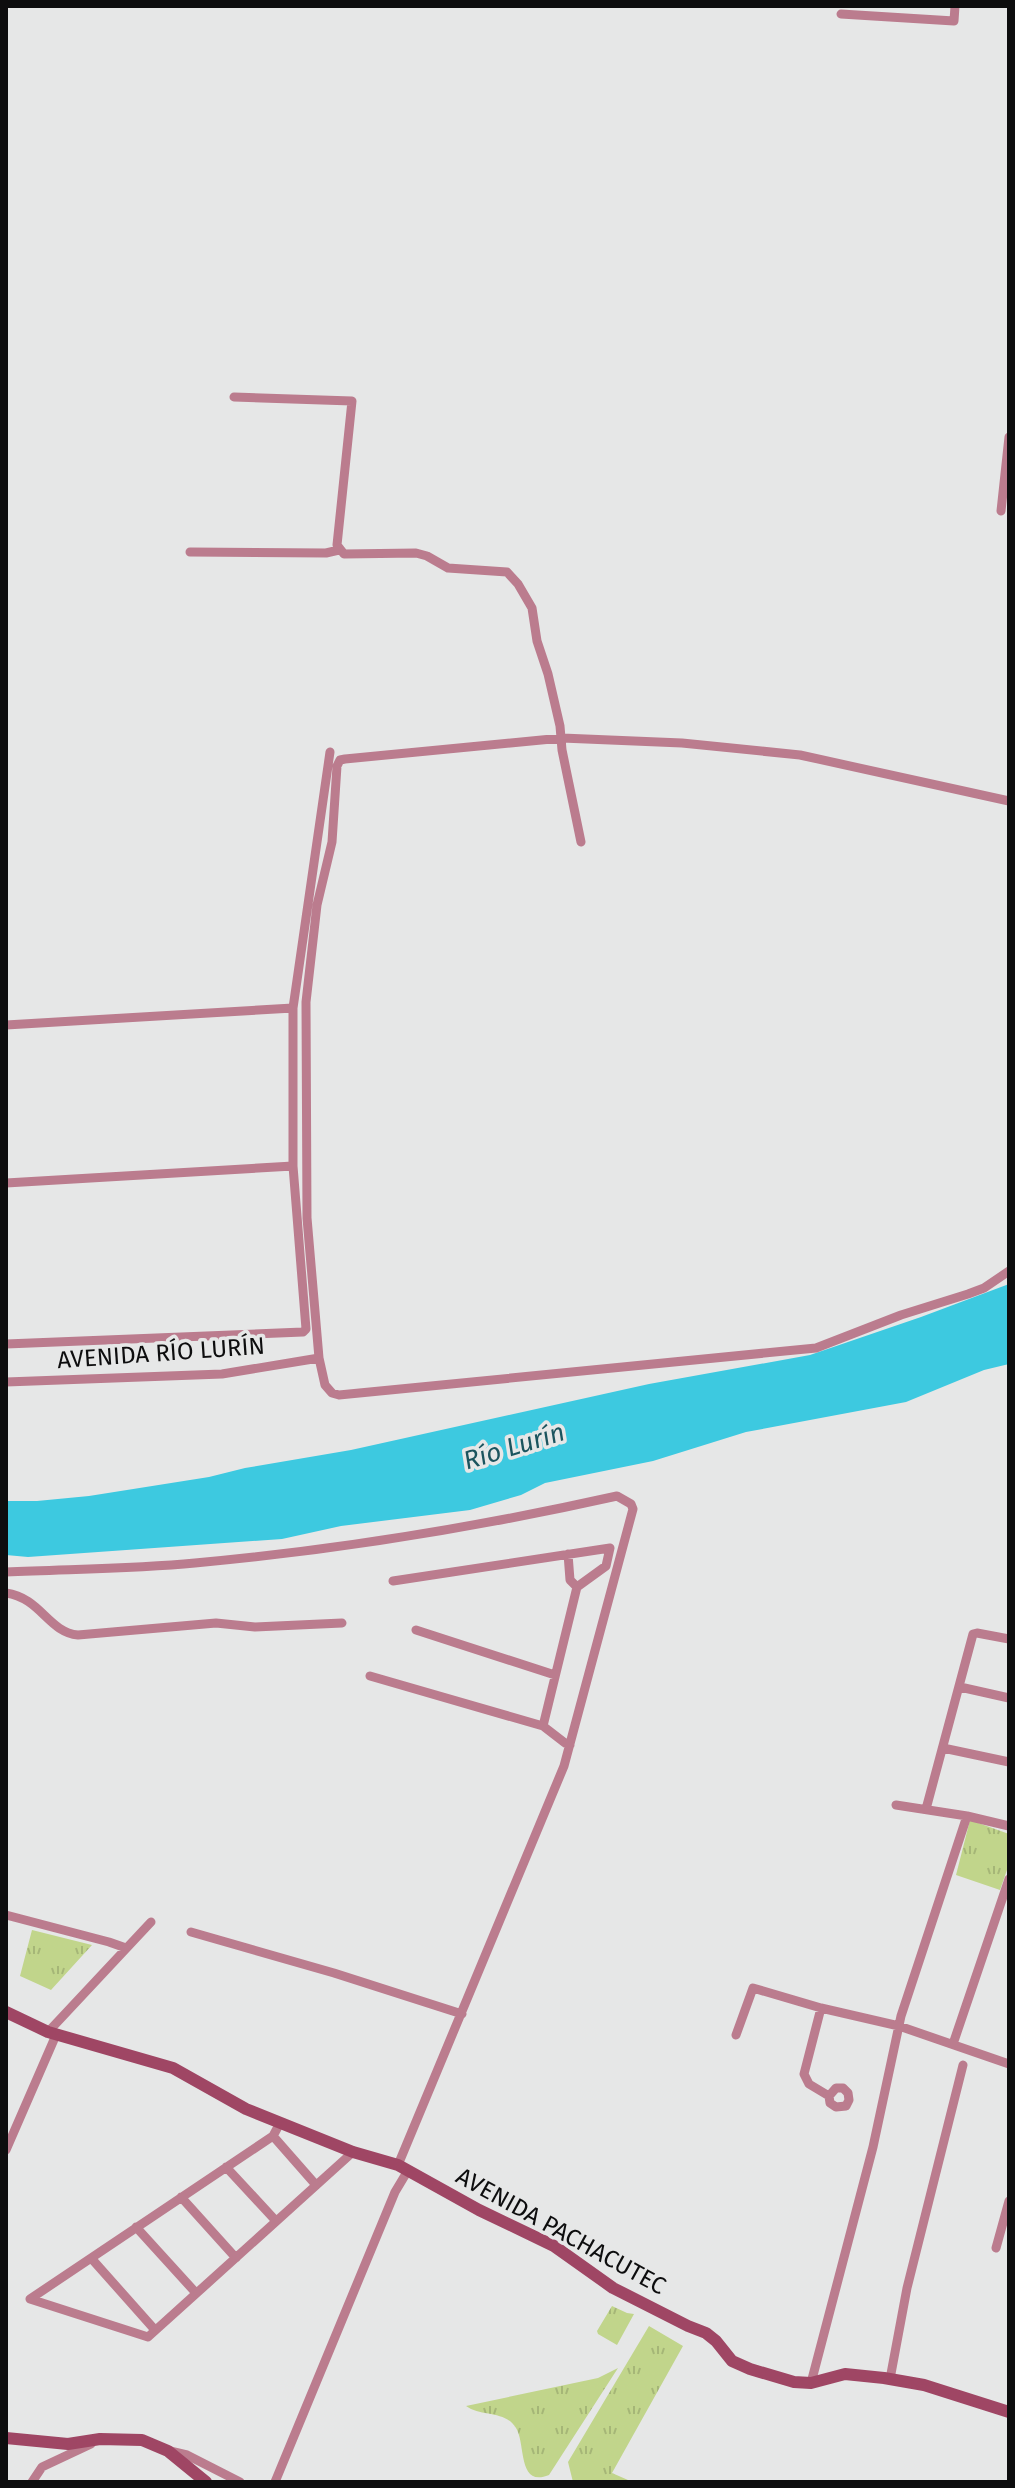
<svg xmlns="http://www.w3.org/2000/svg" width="1015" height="2488" font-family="'Fira Sans',sans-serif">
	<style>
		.grass { fill: url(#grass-tufts) }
		.water { fill: #3dc9e0 }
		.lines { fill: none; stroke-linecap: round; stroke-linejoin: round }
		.street { stroke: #bb7c8e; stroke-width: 9 }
		.secondary { stroke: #9f4664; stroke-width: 12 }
		.labels { text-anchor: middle; stroke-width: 7; stroke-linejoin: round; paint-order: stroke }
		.street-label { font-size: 24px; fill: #0d0d0e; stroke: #e6e7e7 }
		.water-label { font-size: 26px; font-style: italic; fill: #1b545e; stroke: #e6e7e7 }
	</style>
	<defs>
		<pattern id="grass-tufts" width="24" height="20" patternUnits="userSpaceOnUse" patternTransform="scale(2)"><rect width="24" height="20" fill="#c1d58b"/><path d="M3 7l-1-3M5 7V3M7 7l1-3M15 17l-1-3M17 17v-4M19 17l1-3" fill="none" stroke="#a5b677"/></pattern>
	</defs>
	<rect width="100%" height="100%" fill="#e6e7e7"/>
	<!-- grass -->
	<path class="grass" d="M 970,1820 L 1009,1834 L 1009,1864 L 1000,1890 L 956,1875 Z
		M 32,1930 L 92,1945 L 51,1990 L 20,1976 Z
		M 612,2306 L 627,2313 L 634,2314 L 617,2345 L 598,2334 L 597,2331 Z
		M 649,2326 L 683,2346 L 612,2473 L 628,2480 L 627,2482 L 573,2482 L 568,2462 Z
		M 618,2368 L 549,2475 C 517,2488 526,2443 516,2428 C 505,2410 481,2417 466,2406 L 598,2378 Z"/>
	<!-- water -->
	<path class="water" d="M 1009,1284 L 1009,1364 L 984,1370 L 906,1402 L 746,1432 L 653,1461 L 545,1483 L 521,1495 L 470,1510 L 341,1526 L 282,1539 L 28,1557 L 6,1555 L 6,1501 L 37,1501 L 89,1496 L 209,1477 L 245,1468 L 351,1450 L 649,1384 L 810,1355 L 921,1317 Z"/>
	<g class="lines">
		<!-- street -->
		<path class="street" d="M 841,14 L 954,21 L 955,6
			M 234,397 L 352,401 L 337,545 L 344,554 L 416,553 L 427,556 L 448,568 L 507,572 L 518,584 L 532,608 L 537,641 L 548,674 L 560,726 L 562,750 L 581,842
			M 1001,511 L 1009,437
			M 190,552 L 326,553 L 339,550
			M 1009,801 L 800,755 L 682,743 L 562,738 L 345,759 L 340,760 L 337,766 L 332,842 L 317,905 L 306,1002 L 307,1218 L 319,1358 L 325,1385 L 332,1393 L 339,1395 L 816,1348 L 901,1315 L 968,1294 L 984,1288 L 1009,1271
			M 6,1025 L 293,1008
			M 6,1183 L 293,1166
			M 6,1344 L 303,1332 L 306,1329 L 293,1166 L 293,1008 L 330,752
			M 6,1382 L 222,1374 L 319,1358
			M 568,1554 L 570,1580 L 577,1587
			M 6,1572 C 69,1569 132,1569 195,1563 C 337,1550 478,1527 617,1496 L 631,1504 L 633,1509 L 564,1766 L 398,2165
			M 6,1593 C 41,1598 48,1632 78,1635 L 216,1623 L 255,1627 L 342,1623
			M 416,1630 L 555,1675
			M 370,1676 L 543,1726 L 577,1587 L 606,1566 L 610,1548 L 393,1581
			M 960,1687 L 1009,1698
			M 543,1726 L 565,1743 L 570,1745
			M 943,1748 L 1009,1762
			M 896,1805 L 967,1816 L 1009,1826
			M 926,1809 L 973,1634 L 977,1633 L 1009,1639
			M 6,1915 L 109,1942 L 126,1948
			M 191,1932 L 334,1973 L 462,2014
			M 821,2008 L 804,2074 L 809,2084 L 829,2096 L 830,2103 L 836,2107 L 846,2106 L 849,2100 L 848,2093 L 843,2088 L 836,2088 L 829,2096
			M 48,2032 L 151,1922
			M 736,2035 L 753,1988 L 821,2008 L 899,2026 L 1009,2064
			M 953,2044 L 1009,1879
			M 273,2136 L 316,2185
			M 6,2150 L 56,2035
			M 226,2167 L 276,2221
			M 181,2197 L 236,2258
			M 136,2227 L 196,2293
			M 996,2248 L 1009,2201
			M 91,2258 L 155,2330
			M 30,2299 L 148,2337 L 353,2152
			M 30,2299 L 273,2136 L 280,2123
			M 890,2379 L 907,2288 L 963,2065
			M 811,2383 L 873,2147 L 901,2016 L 967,1816
			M 170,2451 L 187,2455 L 240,2482
			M 32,2482 L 42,2467 L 91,2444
			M 275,2482 L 395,2192 L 407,2172"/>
		<!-- secondary -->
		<path class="secondary" d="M 6,2012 L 48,2032 L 173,2068 L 246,2109 L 353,2152 L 398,2165 L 479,2210 L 554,2246 L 613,2288 L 688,2326 L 706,2333 L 716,2341 L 732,2361 L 750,2369 L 794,2382 L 811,2383 L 845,2374 L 884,2378 L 924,2385 L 1009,2412
			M 6,2438 L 68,2444 L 100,2439 L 142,2440 L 168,2451 L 206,2482"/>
	</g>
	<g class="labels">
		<!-- street labels -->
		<g class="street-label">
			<text transform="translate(161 1353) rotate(-4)" y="8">AVENIDA RÍO LURÍN</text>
			<text transform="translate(561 2231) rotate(29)" y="8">AVENIDA PACHACUTEC</text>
		</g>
		<!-- water labels -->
		<g class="water-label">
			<text transform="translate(514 1446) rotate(-17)" y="9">Río Lurín</text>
		</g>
	</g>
	<!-- border -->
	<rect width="1015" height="2488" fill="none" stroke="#0d0d0e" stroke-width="16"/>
</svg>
